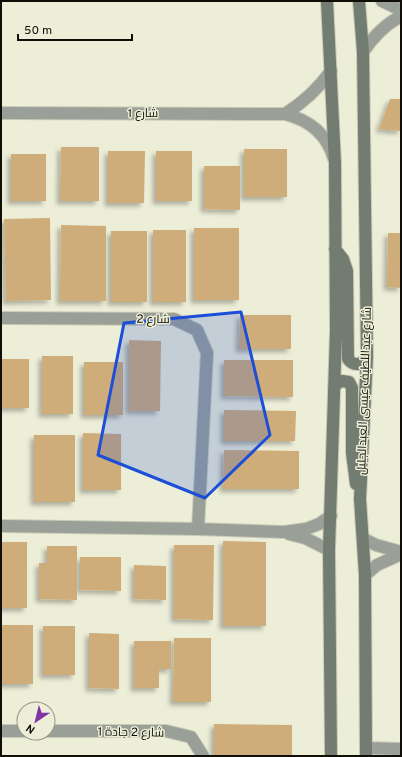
<svg xmlns="http://www.w3.org/2000/svg" width="402" height="757" font-family="Overpass,Cairo,sans-serif">
	<style>
		.building { fill: #cfad7a; filter: url(#shadow) }
		.lines { fill: none; stroke-linecap: round; stroke-linejoin: round }
		.street-casing { stroke: #c9cab7; stroke-width: 14 }
		.secondary-casing { stroke: #c9cab7; stroke-width: 14 }
		.street { stroke: #9aa098; stroke-width: 12 }
		.secondary { stroke: #737c71; stroke-width: 12 }
		.marked { fill: #1d4ed8; fill-opacity: 0.2; stroke: #1d4ed8; stroke-width: 3; stroke-linejoin: round }
		.labels { text-anchor: middle; stroke-width: 3; stroke-linejoin: round; paint-order: stroke }
		.street-label { font-size: 12px; fill: #0f0f08; stroke: #edeed8 }
	</style>
	<defs>
		<filter id="shadow"><feDropShadow dx="-3.5" dy="3.5" stdDeviation="2" flood-color="#0004"/></filter>
	</defs>
	<rect width="100%" height="100%" fill="#edeed8"/>
	<!-- building -->
	<path class="building" d="M 390,99 L 401,99 L 401,131 L 379,129 Z
		M 61,147 L 99,147 L 99,201 L 60,201 Z
		M 244,149 L 287,149 L 287,197 L 244,197 Z
		M 108,151 L 145,151 L 144,203 L 108,203 Z
		M 156,151 L 192,151 L 192,201 L 156,201 Z
		M 11,154 L 46,154 L 46,201 L 11,201 Z
		M 204,166 L 240,166 L 240,210 L 204,209 Z
		M 50,218 L 51,300 L 6,301 L 4,219 Z
		M 61,225 L 106,226 L 106,301 L 60,301 Z
		M 194,228 L 239,228 L 239,300 L 194,300 Z
		M 153,230 L 186,230 L 186,302 L 153,302 Z
		M 111,231 L 147,231 L 147,302 L 111,302 Z
		M 388,233 L 401,233 L 401,288 L 387,287 Z
		M 240,315 L 291,315 L 291,349 L 239,349 Z
		M 129,340 L 161,341 L 160,411 L 129,411 Z
		M 42,356 L 73,356 L 73,414 L 42,414 Z
		M 1,359 L 29,359 L 29,408 L 1,408 Z
		M 224,360 L 293,360 L 293,397 L 224,396 Z
		M 84,362 L 123,362 L 123,415 L 84,415 Z
		M 224,410 L 296,411 L 295,441 L 224,441 Z
		M 83,433 L 121,434 L 121,490 L 83,490 Z
		M 34,435 L 75,435 L 75,502 L 34,502 Z
		M 224,450 L 299,451 L 299,489 L 223,489 Z
		M 223,541 L 266,542 L 266,626 L 223,626 Z
		M 1,542 L 27,542 L 27,608 L 1,608 Z
		M 174,545 L 214,545 L 213,620 L 174,619 Z
		M 47,546 L 77,546 L 77,600 L 39,599 L 39,563 L 47,563 Z
		M 80,557 L 121,557 L 121,591 L 80,590 Z
		M 134,565 L 166,566 L 166,600 L 134,599 Z
		M 1,625 L 33,625 L 33,684 L 1,684 Z
		M 43,626 L 75,626 L 75,675 L 43,675 Z
		M 89,633 L 119,634 L 119,689 L 89,688 Z
		M 174,638 L 211,638 L 211,702 L 173,702 Z
		M 134,641 L 171,641 L 171,669 L 159,669 L 159,688 L 134,688 Z
		M 214,724 L 292,725 L 292,756 L 214,756 Z"/>
	<g class="lines">
		<defs>
			<path id="street" d="M 382,1 L 401,10
				M 363,52 C 373,37 384,25 401,16
				M 1,113 L 285,114 C 309,120 327,134 334,159
				M 285,114 C 304,102 318,89 331,71
				M 1,318 L 174,319 L 197,330 L 207,353 L 198,529
				M 1,526 L 198,529 L 284,532 L 306,529 L 319,524 L 331,516
				M 289,534 L 305,538 L 329,550
				M 364,539 L 376,545 L 401,552
				M 365,575 L 377,565 L 401,554
				M 1,731 L 24,731
				M 48,731 L 166,731 L 191,737 L 203,756
				M 366,748 L 401,749"/>
			<path id="secondary" d="M 327,1 L 335,163 L 336,331 L 329,550 L 331,756
				M 359,1 L 363,52 L 367,357 L 360,499 L 365,575 L 366,756
				M 335,249 L 343,259 L 347,271 L 348,359 C 354,367 363,365 367,357
				M 334,389 L 336,384 L 342,381 L 349,382 L 352,388 L 352,453 L 356,484"/>
		</defs>
		<!-- street casing -->
		<use href="#street" class="street-casing"/>
		<!-- secondary casing -->
		<use href="#secondary" class="secondary-casing"/>
		<!-- street -->
		<use href="#street" class="street"/>
		<!-- secondary -->
		<use href="#secondary" class="secondary"/>
	</g>
	<!-- marked area -->
	<path class="marked" d="M 241,312 L 270,435 L 205,498 L 98,455 L 124,323 Z"/>
	<g class="labels">
		<!-- street labels -->
		<g class="street-label">
			<text x="143" y="117">شارع 1</text>
			<text transform="translate(153 319) rotate(1)" y="4">شارع 2</text>
			<text transform="translate(364 391) rotate(-88)" y="4">شارع عبداللطيف عيسى العبدالجليل</text>
			<text transform="translate(131 732) rotate(1)" y="4">شارع 2 جادة 1</text>
		</g>
	</g>
	<!-- border -->
	<rect width="402" height="757" fill="none" stroke="#0f0f08" stroke-width="4"/>
	<!-- north arrow -->
	<g transform="translate(36 721) rotate(215)"><circle r="19" fill="#edeed8" stroke="#949585"/>
	<path d="M0-3L7 15L0 10L-7 15Z" fill="#7f34a5"/>
	<text y="-6" font-size="11" font-weight="bold" text-anchor="middle" fill="#0f0f08">N</text>
	</g>
	<!-- scale -->
	<path d="M18 34v6h114v-6" fill="none" stroke="#0f0f08" stroke-width="2"/>
	<text x="24" y="34" font-size="12" fill="#0f0f08" stroke="#edeed8" stroke-width="3" paint-order="stroke">50 m</text>
</svg>
